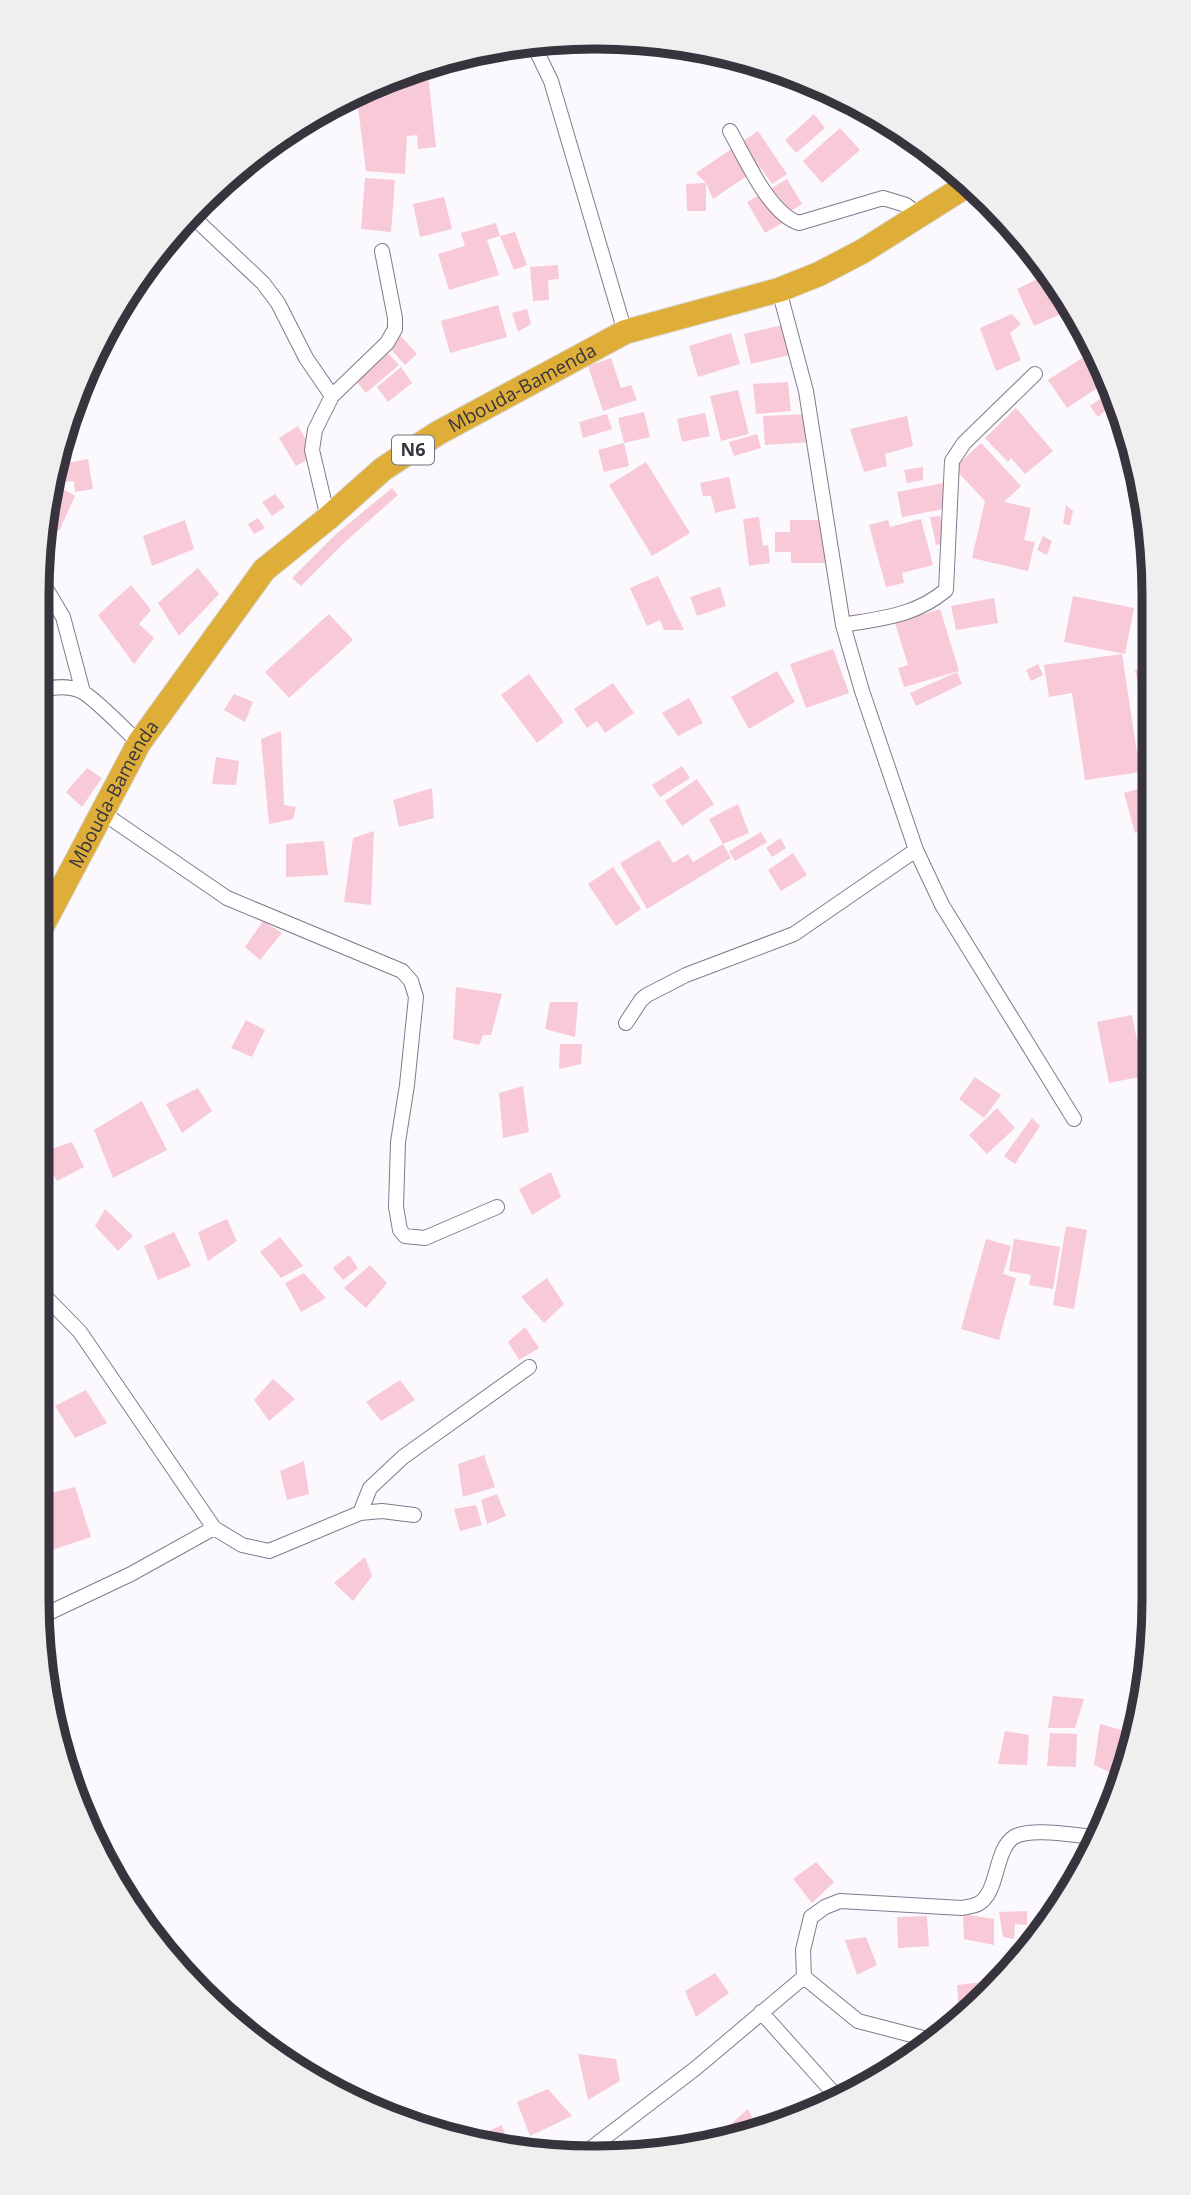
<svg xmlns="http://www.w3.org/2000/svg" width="1191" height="2195" font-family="'Open Sans',sans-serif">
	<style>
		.building { fill: #f8c9d6 }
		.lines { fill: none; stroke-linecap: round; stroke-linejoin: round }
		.minor-casing { stroke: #83798f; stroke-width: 16 }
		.trunk-casing { stroke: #d7d6d8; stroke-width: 26 }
		.minor { stroke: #fff; stroke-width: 14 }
		.trunk { stroke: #deae38; stroke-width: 24 }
		.labels { text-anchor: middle; stroke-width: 5; stroke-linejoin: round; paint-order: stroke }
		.shield { fill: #fff; stroke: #747178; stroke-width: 2 }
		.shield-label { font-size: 18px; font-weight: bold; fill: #38343e }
		.street-label { font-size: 19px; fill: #38343e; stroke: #fff }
		.rim { fill: none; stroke: #38343e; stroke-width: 9 }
	</style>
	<rect width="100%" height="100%" fill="#fbf9fe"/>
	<!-- building -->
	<path class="building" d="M 427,65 L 436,147 L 418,149 L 417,135 L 407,136 L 405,174 L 366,171 L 356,92 Z
		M 814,114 L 825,128 L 796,153 L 785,140 Z
		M 840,128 L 860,150 L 822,183 L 803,161 Z
		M 758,131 L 787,174 L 772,184 L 760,167 L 713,199 L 706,183 L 696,173 Z
		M 365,178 L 395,180 L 391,232 L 361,229 Z
		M 787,179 L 802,204 L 781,217 L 784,222 L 765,233 L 747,202 Z
		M 706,183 L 706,211 L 687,211 L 686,184 Z
		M 444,197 L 452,229 L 420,237 L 413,204 Z
		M 496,223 L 500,236 L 487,240 L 499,275 L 449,290 L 438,254 L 465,246 L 461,233 Z
		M 515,232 L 527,265 L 514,270 L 500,236 Z
		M 558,265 L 559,279 L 548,280 L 549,300 L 533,301 L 530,267 Z
		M 1050,273 L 1060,284 L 1072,309 L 1034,326 L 1017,289 Z
		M 498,305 L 507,337 L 450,353 L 441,321 Z
		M 527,309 L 531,324 L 518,332 L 512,313 Z
		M 1012,314 L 1021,324 L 1010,333 L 1021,360 L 996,371 L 980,328 Z
		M 787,324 L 794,354 L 751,364 L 744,334 Z
		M 731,333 L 740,364 L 698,377 L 689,346 Z
		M 399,334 L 417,354 L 405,365 L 387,345 Z
		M 1093,351 L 1108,381 L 1067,408 L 1048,380 Z
		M 388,353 L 399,365 L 366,393 L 355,380 Z
		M 611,358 L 621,388 L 631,385 L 637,400 L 603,411 L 588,366 Z
		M 401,367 L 412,383 L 388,402 L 377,387 Z
		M 788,382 L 791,411 L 756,414 L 753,384 Z
		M 738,390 L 749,434 L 721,441 L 710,396 Z
		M 1107,394 L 1114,403 L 1098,417 L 1090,406 Z
		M 1016,408 L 1053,451 L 1025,474 L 1011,458 L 1008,462 L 985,438 Z
		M 644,412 L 650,437 L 624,443 L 629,466 L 604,472 L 598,450 L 624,443 L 618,418 Z
		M 705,413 L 710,436 L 682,442 L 677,419 Z
		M 607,414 L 612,429 L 583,438 L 579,422 Z
		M 808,414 L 810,442 L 765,445 L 763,416 Z
		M 907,416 L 913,446 L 885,454 L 887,466 L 864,472 L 850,429 Z
		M 298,426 L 315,455 L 296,466 L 279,438 Z
		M 757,434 L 761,448 L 734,456 L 729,442 Z
		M 981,443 L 1021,486 L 1004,502 L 1031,508 L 1024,540 L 1035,542 L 1028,571 L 972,558 L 985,501 L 954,468 Z
		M 88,459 L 93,489 L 75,492 L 74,481 L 62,482 L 56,465 Z
		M 646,462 L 690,533 L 652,556 L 609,485 Z
		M 923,467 L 923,480 L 907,483 L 904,470 Z
		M 729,477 L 736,508 L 715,513 L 711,496 L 703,496 L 700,483 Z
		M 944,483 L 949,508 L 902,517 L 897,492 Z
		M 54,484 L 75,496 L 59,531 L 44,524 L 48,497 Z
		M 392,488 L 398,495 L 345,542 L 301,586 L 292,578 L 336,534 Z
		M 275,494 L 285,507 L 272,516 L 262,502 Z
		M 1066,505 L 1073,511 L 1070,525 L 1063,524 Z
		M 940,516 L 945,543 L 936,545 L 930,517 Z
		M 759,517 L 763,546 L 768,545 L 770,563 L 749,566 L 743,519 Z
		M 258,518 L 265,528 L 254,534 L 248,524 Z
		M 921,519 L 933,565 L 902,573 L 904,583 L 886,587 L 869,525 L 888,520 L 890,527 Z
		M 185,520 L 194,549 L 152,566 L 143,536 Z
		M 790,520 L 825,520 L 825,563 L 791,563 L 791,552 L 775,552 L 775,532 L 790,532 Z
		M 1043,536 L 1052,541 L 1047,555 L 1037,550 Z
		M 198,568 L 219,594 L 179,636 L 158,603 Z
		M 658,576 L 684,630 L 664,630 L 660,620 L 647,626 L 630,588 Z
		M 131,585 L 151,610 L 139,624 L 154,638 L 134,664 L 98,615 Z
		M 720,587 L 726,606 L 697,616 L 690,597 Z
		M 1073,596 L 1134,608 L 1125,654 L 1064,642 Z
		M 994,598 L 998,623 L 956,630 L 951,606 Z
		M 940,609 L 959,671 L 904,687 L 898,668 L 908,665 L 895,623 Z
		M 329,614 L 353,640 L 289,698 L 265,672 Z
		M 833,649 L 849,693 L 806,708 L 790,664 Z
		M 1122,654 L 1140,772 L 1085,780 L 1072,693 L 1049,697 L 1044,665 Z
		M 1038,664 L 1043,675 L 1031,681 L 1026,670 Z
		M 1150,667 L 1150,735 L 1149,735 L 1135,670 Z
		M 777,671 L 795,702 L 749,729 L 731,697 Z
		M 957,672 L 962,684 L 916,706 L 910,693 Z
		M 529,674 L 564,722 L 537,743 L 501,695 Z
		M 613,683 L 634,713 L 605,733 L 597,721 L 587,728 L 574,709 Z
		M 234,694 L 253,702 L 245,722 L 224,710 Z
		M 689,698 L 703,723 L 678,736 L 662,713 Z
		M 281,731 L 284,805 L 296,807 L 293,819 L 269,824 L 261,739 Z
		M 216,757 L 239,761 L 236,785 L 212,784 Z
		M 682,766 L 690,778 L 660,797 L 652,785 Z
		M 87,768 L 102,778 L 82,807 L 66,792 Z
		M 697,779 L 714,804 L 682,826 L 665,801 Z
		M 1150,786 L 1150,828 L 1135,833 L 1124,793 Z
		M 432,788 L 434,818 L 399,827 L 393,800 Z
		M 738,804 L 749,833 L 723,844 L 709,819 Z
		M 374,831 L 371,905 L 344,902 L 353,838 Z
		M 761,832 L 767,842 L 735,861 L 729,851 Z
		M 38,837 L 52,846 L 38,880 Z
		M 780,838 L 786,848 L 772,857 L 766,848 Z
		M 659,840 L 673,863 L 688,854 L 693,862 L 723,844 L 731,858 L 647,909 L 620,863 Z
		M 324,841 L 328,875 L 286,877 L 286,844 Z
		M 793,853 L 807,875 L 781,891 L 768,870 Z
		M 613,867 L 641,909 L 616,926 L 588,884 Z
		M 263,921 L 282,933 L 260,960 L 245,947 Z
		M 456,987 L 502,994 L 491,1035 L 483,1035 L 479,1045 L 453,1039 Z
		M 550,1002 L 578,1002 L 575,1037 L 545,1029 Z
		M 1132,1015 L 1144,1076 L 1141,1020 L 1151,1020 L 1151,1073 L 1144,1076 L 1109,1083 L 1097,1022 Z
		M 246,1020 L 265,1030 L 252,1057 L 231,1048 Z
		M 560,1044 L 582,1044 L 581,1064 L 559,1069 Z
		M 44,1056 L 52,1093 L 37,1096 L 37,1059 Z
		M 975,1077 L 1001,1095 L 984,1118 L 959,1099 Z
		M 523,1086 L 529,1132 L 503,1138 L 499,1093 Z
		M 198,1088 L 212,1111 L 182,1133 L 166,1104 Z
		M 142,1101 L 167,1150 L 113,1178 L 94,1130 Z
		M 997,1108 L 1015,1128 L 987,1154 L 969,1135 Z
		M 1032,1118 L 1040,1126 L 1015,1164 L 1004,1156 Z
		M 72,1142 L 84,1167 L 57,1181 L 42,1152 Z
		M 37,1158 L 52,1186 L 37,1192 Z
		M 551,1172 L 561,1197 L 532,1215 L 519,1189 Z
		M 105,1209 L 133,1236 L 118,1251 L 95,1226 Z
		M 227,1219 L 237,1241 L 208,1261 L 198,1232 Z
		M 1066,1226 L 1087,1230 L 1074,1309 L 1053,1305 Z
		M 174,1232 L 191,1266 L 158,1280 L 144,1246 Z
		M 280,1237 L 303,1266 L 281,1278 L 260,1252 Z
		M 986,1239 L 1011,1246 L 1003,1274 L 1016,1278 L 999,1340 L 961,1329 Z
		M 1014,1239 L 1060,1247 L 1053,1289 L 1029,1285 L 1031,1275 L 1009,1271 Z
		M 349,1255 L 358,1268 L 343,1280 L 333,1268 Z
		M 370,1265 L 387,1283 L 366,1308 L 344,1288 Z
		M 304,1273 L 326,1298 L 301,1312 L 285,1283 Z
		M 547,1278 L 564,1304 L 544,1323 L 521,1297 Z
		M 525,1327 L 539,1348 L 519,1360 L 508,1342 Z
		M 273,1379 L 295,1399 L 269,1421 L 254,1400 Z
		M 400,1380 L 415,1400 L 381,1421 L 366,1402 Z
		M 86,1390 L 107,1423 L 75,1438 L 55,1406 Z
		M 484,1455 L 495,1487 L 463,1497 L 458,1464 Z
		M 304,1461 L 309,1494 L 287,1500 L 280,1471 Z
		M 75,1487 L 91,1537 L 52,1550 L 40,1496 Z
		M 497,1494 L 506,1516 L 487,1524 L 481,1500 Z
		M 1151,1495 L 1153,1495 L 1153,1568 L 1140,1555 Z
		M 476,1505 L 482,1525 L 460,1531 L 454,1509 Z
		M 365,1557 L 372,1576 L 353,1601 L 334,1583 Z
		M 1053,1696 L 1084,1699 L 1075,1728 L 1048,1728 Z
		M 1100,1724 L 1125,1731 L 1116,1775 L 1094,1765 Z
		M 1005,1731 L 1029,1735 L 1027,1765 L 998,1764 Z
		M 1050,1733 L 1077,1734 L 1076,1767 L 1047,1766 Z
		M 816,1862 L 834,1882 L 812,1903 L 793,1879 Z
		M 1027,1911 L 1027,1925 L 1015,1924 L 1014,1939 L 1003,1937 L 999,1912 Z
		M 963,1914 L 994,1919 L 994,1945 L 964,1939 Z
		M 927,1916 L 929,1946 L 898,1948 L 897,1917 Z
		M 866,1937 L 877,1965 L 857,1975 L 845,1940 Z
		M 715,1973 L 729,1993 L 696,2017 L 685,1991 Z
		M 991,1981 L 991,1986 L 970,2012 L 959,2014 L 957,1985 Z
		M 578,2054 L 616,2059 L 620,2081 L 588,2100 Z
		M 548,2089 L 572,2116 L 530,2136 L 517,2102 Z
		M 748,2109 L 757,2128 L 726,2135 L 724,2130 Z
		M 502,2125 L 508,2145 L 479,2142 L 478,2136 Z"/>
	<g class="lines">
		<defs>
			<path id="minor" d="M 527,43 L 536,50 L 551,81 L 625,332
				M 730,131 C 745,157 769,214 799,223 L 883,198 L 906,205 L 918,214
				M 190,214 L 263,283 L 278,303 L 306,358 L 332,396
				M 779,290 L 806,391 L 843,625 L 862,691 L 916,850 L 942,905 L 1074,1119
				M 328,518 L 312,450 L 315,430 L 332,396 L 387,343 L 395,329 L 395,318 L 382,251
				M 38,575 L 63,617 L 83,692
				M 843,625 C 882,618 915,616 946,590 L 952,461 L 964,443 L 1035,374
				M 38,692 C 51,687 67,685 81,691 C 95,698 126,731 139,743
				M 103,813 L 227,898 L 402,971 L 411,981 L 416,997 L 407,1085 L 398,1142 L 396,1207 L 400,1230 L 405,1236 L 425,1238 L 497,1207
				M 626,1023 L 641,1000 L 647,995 L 686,975 L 794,934 L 916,850
				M 37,1288 L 80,1332 L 214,1528 L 242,1545 L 269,1551 L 360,1513 L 382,1511 L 414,1515
				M 360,1513 L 370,1488 L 403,1457 L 529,1367
				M 40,1617 L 131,1574 L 214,1528
				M 804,1977 L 803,1950 L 811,1917 L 825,1907 L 840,1901 L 962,1908 C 967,1907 974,1906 978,1904 C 999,1893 994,1850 1014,1837 C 1031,1827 1077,1836 1097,1837
				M 761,2012 L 838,2098
				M 586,2152 L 696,2068 L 804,1977 L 858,2021 L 931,2040"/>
			<g id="trunk">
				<path id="s1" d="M 38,934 L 139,743 L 264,570 L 328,518 L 383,469 L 438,433 L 625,332 L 779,290 L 819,274 L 863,251 L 969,184"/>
			</g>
		</defs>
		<!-- minor casing -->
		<use href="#minor" class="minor-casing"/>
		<!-- trunk casing -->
		<use href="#trunk" class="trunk-casing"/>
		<!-- minor -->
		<use href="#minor" class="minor"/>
		<!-- trunk -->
		<use href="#trunk" class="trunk"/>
	</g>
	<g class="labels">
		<!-- shield labels -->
		<rect class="shield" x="392" y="435.5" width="42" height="29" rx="5"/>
		<g class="shield-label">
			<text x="413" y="456">N6</text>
		</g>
		<!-- street labels -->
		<g class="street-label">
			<text dy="7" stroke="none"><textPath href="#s1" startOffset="747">Mbouda-Bamenda</textPath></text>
			<text dy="7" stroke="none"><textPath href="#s1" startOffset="159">Mbouda-Bamenda</textPath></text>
		</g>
	</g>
	<!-- crop -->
	<path d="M0 0H1191V2195H0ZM595 49H596A546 546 0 0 1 1142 595V1600A546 546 0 0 1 596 2146H595A546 546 0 0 1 49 1600V595A546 546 0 0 1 595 49Z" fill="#efeff0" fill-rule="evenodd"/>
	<path class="rim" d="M595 49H596A546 546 0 0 1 1142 595V1600A546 546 0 0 1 596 2146H595A546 546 0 0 1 49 1600V595A546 546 0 0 1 595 49Z"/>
</svg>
